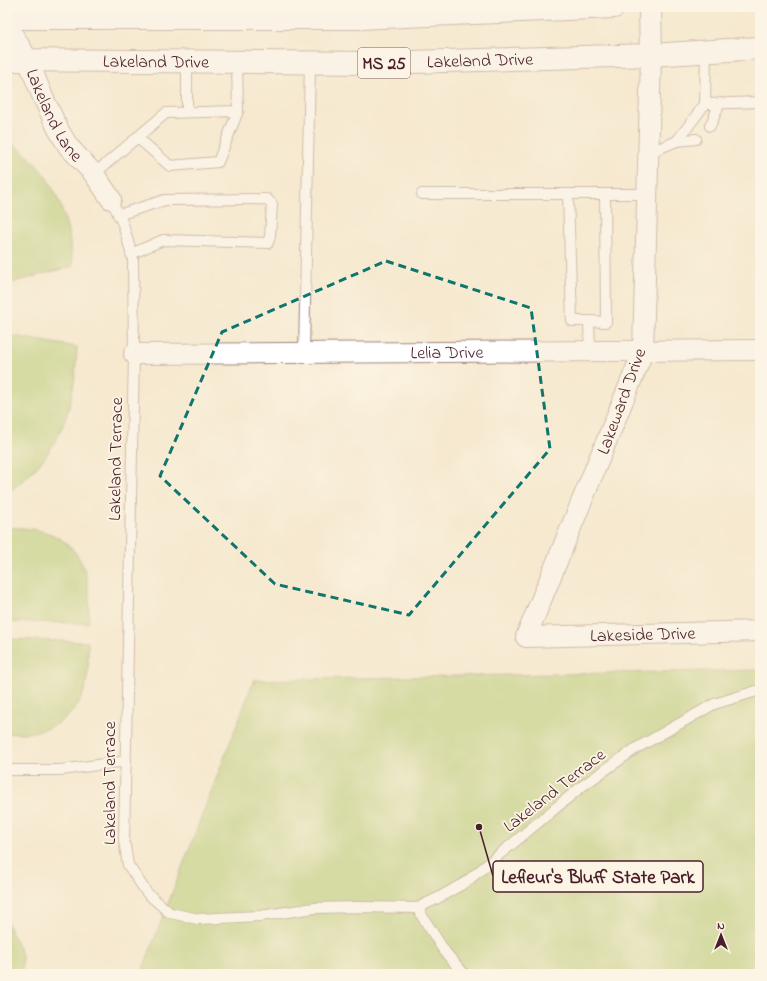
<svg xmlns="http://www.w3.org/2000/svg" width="767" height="981" font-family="'Indie Flower',sans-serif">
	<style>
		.green { fill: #afc96e; stroke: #7c744c }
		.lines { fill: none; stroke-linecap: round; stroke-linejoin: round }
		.service-casing { stroke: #a0847e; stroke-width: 12 }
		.minor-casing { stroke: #a0847e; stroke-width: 22 }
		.trunk-casing { stroke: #a0847e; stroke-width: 24 }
		.service { stroke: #fff; stroke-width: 10 }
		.minor { stroke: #fff; stroke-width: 20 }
		.trunk { stroke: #fff; stroke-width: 22 }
		.marked { fill: none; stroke: #0f766e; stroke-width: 3; stroke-dasharray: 8 5; stroke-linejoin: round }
		.labels { text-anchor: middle; stroke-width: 3.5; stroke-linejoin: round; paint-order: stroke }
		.shield { fill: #fcf5e5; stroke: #7f5f63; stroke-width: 1 }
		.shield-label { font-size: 17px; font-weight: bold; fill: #4a1f2b }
		.street-label { font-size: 18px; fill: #4a1f2b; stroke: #fcf5e5 }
		.leader { fill: none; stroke: #4a1f2b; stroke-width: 1.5 }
		.callout-dot { fill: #4a1f2b; stroke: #fcf5e5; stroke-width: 1.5 }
		.callout { fill: #fcf5e5; stroke: #4a1f2b; stroke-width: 1.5 }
		.callout-label { font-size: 19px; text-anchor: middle; font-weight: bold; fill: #4a1f2b }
	</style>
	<rect width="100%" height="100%" fill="#fcf5e5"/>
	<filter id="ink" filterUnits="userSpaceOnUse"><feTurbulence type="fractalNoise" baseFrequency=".025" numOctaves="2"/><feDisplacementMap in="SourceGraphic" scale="8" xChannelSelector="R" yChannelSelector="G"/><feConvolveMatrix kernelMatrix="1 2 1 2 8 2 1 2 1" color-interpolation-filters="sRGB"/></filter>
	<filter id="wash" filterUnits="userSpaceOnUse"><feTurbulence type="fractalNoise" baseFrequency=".012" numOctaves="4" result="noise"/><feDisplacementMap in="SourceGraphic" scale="16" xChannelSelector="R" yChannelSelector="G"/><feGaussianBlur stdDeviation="0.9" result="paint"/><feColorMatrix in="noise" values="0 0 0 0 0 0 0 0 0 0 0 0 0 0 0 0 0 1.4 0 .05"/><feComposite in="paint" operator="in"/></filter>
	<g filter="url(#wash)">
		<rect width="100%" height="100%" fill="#f6e9d0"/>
		<!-- green -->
		<path class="green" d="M 7,140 C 54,170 68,213 73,266 L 7,284 Z
			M 7,335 L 77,347 C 75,409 60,456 7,493 Z
			M 7,528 C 72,525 95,562 88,623 L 7,622 Z
			M 7,639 L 88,642 C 88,654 89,667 87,679 C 81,720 45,736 7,733 Z
			M 760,670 L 760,974 L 141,974 L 254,680 Z
			M 7,922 L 22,955 L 22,974 L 7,974 Z"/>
	</g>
	<g filter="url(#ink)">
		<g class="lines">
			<defs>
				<path id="service" d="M 706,51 L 705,104 L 760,102
					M 187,62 L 187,112
					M 710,126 L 720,103
					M 137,137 L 170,166 L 218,162 L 238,111
					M 677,141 L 696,139
					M 648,153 L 677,141 L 705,104
					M 94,174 L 166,113 L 238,111 L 237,62
					M 422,194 L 605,194 L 606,322 L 589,321 L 590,352
					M 605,194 L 646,194
					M 568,195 L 572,321 L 589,321
					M 111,199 L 123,224 L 133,259 L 134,354 L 124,840 L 128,865 L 147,893 L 170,913 L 198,919 L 260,916 L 314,908 L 359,907 L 417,908 L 438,898 L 466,882 L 581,787 L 635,749 L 714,704 L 760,690
					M 118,215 L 165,200 L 267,199 L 272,204 L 270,236 L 268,243 L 163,240 L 131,254
					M 304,353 L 310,63
					M 7,770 L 61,770 L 126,761
					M 417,908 L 445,952 L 464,974"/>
				<g id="minor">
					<path id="s1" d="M 7,25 L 28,60 L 42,95 L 58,129 L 68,146 L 94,174 L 111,199"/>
					<path id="s2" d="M 651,55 L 643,352 L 526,637 L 760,631"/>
					<path id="s3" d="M 134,354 L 760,350"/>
				</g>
				<g id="trunk">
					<path d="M 650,7 L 651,55"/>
					<path d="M 7,18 L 359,18 L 614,7"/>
					<path id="s4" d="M 7,60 L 376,63 L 651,55 L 760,48"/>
				</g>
			</defs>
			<!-- service casing -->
			<use href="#service" class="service-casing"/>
			<!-- minor casing -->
			<use href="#minor" class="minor-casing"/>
			<!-- trunk casing -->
			<use href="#trunk" class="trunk-casing"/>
			<!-- service -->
			<use href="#service" class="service"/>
			<!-- minor -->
			<use href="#minor" class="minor"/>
			<!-- trunk -->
			<use href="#trunk" class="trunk"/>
		</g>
	</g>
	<!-- marked area -->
	<path d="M0 0H767V981H0ZM 386,261 L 531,308 L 550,449 L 409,615 L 275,584 L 160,476 L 222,332 Z" fill="#f6e9d0" fill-opacity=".55" fill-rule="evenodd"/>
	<path class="marked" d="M 386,261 L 531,308 L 550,449 L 409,615 L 275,584 L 160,476 L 222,332 Z"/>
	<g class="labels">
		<!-- shield labels -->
		<rect class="shield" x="358" y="48" width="52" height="30" rx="3"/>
		<g class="shield-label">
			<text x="384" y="69">MS 25</text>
		</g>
		<!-- street labels -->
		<g class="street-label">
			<text dy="6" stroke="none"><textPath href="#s4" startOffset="473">Lakeland Drive</textPath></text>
			<text dy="6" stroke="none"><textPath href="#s4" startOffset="149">Lakeland Drive</textPath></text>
			<text dy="6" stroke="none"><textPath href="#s1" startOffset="102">Lakeland Lane</textPath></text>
			<text dy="6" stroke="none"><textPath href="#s3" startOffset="313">Lelia Drive</textPath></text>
			<text transform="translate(621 401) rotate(-70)" y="6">Lakeward Drive</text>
			<text transform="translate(115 459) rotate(-89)" y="6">Lakeland Terrace</text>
			<text dy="6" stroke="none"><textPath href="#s2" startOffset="722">Lakeside Drive</textPath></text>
			<text transform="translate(109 783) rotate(-90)" y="6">Lakeland Terrace</text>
			<text transform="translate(554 790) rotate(-38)" y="6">Lakeland Terrace</text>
		</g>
	</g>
	<!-- callouts -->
	<path class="leader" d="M479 827L493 876"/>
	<circle class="callout-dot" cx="479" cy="827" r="4"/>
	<rect class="callout" x="493" y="861" width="210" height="31" rx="4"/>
	<g class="callout-label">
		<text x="598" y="883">Lefleur's Bluff State Park</text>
	</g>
	<!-- margin -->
	<rect width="767" height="981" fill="none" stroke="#fcf5e5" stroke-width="24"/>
	<!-- north arrow -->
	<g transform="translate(721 935)" stroke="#fcf5e5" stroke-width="3" paint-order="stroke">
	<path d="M0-3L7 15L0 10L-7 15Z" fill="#4a1f2b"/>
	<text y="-6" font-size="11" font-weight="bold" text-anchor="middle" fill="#4a1f2b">N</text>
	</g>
</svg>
